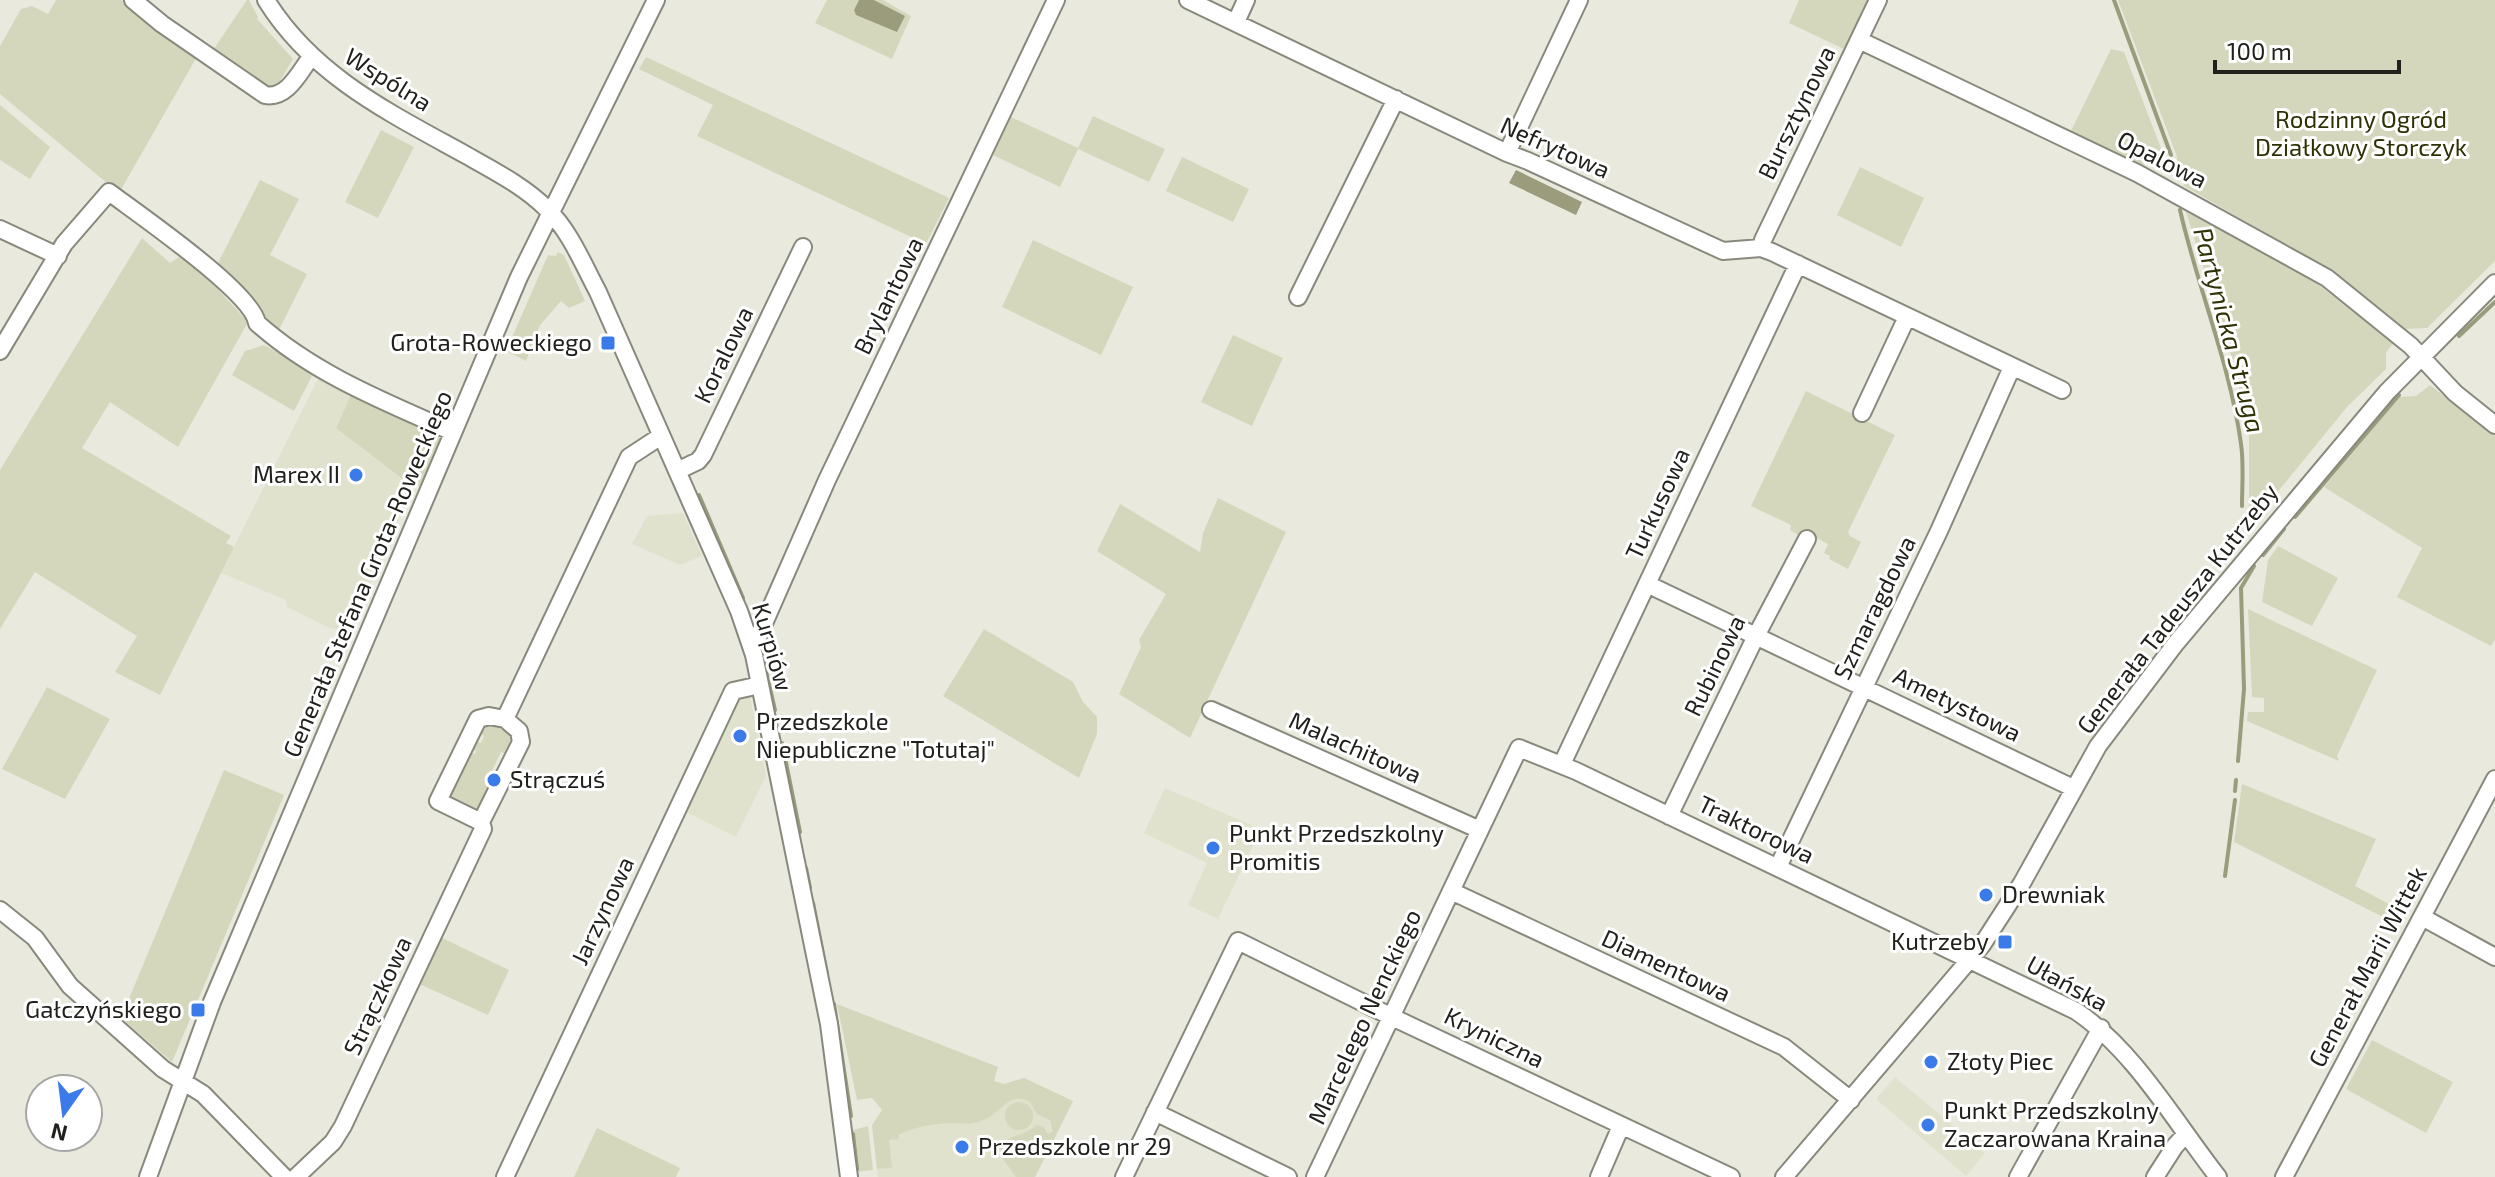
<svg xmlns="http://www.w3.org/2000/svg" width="2495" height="1177" font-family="'Exo 2',sans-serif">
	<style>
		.built { fill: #e0e2cd }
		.green { fill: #d5d7bc }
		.water { fill: #9a9c7c }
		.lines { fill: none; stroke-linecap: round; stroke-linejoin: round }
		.stream { stroke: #9a9c7c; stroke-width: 4 }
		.minor-casing { stroke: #88897d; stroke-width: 20 }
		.minor { stroke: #fff; stroke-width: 16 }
		.poi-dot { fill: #3b7ae9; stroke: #fff; stroke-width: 3 }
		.labels { text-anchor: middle; stroke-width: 6; stroke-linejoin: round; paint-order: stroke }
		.street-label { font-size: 24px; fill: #20201c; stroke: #fff }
		.park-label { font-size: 24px; fill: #2f3004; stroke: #fff }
		.poi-label { font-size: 24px; fill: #20201c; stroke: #fff; text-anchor: start }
		.water-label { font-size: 26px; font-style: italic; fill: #303105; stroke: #fff }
	</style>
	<rect width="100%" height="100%" fill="#e9eadd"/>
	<!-- built -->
	<path class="built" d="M 318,379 L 351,395 L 336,428 L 413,487 L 349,632 L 329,628 L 287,607 L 286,600 L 221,573 Z
		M 683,513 L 702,556 L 680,565 L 632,544 L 647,516 Z
		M 741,696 L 750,696 L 766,776 L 736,837 L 686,812 Z
		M 1165,788 L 1261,829 L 1218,919 L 1188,905 L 1207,863 L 1144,833 Z
		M 1895,1077 L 1985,1153 L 1966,1176 L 1876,1099 Z
		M 1024,1078 L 1073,1101 L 1035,1177 L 878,1177 L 872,1125 Z"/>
	<!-- green -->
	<path class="green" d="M 56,0 L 125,0 L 198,55 L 119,193 L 0,94 L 0,46 L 21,9 L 32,6 L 48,14 Z
		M 247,0 L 249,0 L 258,17 L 257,19 L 293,59 L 275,89 L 268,90 L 211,53 Z
		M 827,0 L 859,0 L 854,10 L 904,16 L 874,0 L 883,0 L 911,16 L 892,59 L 815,23 Z
		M 1799,0 L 1872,0 L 1848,51 L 1789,23 Z
		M 2118,0 L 2495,0 L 2495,261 L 2427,328 L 2405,329 L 2331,270 L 2184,186 L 2176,154 Z
		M 2111,49 L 2124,52 L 2164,156 L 2141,165 L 2071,131 Z
		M 646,57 L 949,198 L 926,244 L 697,136 L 713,105 L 639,69 Z
		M 0,105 L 50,147 L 30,179 L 0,160 Z
		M 1093,116 L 1165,149 L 1149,182 L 1078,149 L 1060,187 L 993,155 L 1011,117 L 1078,148 Z
		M 381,130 L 414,147 L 378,218 L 345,202 Z
		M 1182,157 L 1249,189 L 1233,222 L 1166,191 Z
		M 1860,167 L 1924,198 L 1901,247 L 1837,215 Z
		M 260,180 L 299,199 L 270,255 L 307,274 L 279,330 L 215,269 Z
		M 2185,209 L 2311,279 L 2393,343 L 2386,353 L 2386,369 L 2347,407 L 2253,522 L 2249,520 L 2249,437 L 2235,368 Z
		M 142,238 L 170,263 L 181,256 L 211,282 L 248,322 L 178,447 L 110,402 L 82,448 L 231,536 L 226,543 L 234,547 L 160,695 L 115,672 L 137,636 L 35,572 L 0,629 L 0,470 Z
		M 1033,240 L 1133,287 L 1101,355 L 1002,307 Z
		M 558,252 L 564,255 L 585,301 L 569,308 L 561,301 L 540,325 L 526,361 L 506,351 L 548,255 L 556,256 Z
		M 1233,335 L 1283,358 L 1252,426 L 1201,402 Z
		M 264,345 L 314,372 L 294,411 L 232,375 L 245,351 Z
		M 2430,385 L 2495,436 L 2495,639 L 2491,646 L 2397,597 L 2422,548 L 2324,487 L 2399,397 L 2416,396 Z
		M 1806,391 L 1895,435 L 1848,532 L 1850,536 L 1861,542 L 1848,569 L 1829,559 L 1830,556 L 1824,553 L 1828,544 L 1807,533 L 1800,536 L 1790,530 L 1791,525 L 1751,506 Z
		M 351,395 L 439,431 L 440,441 L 423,485 L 413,487 L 336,428 Z
		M 1218,498 L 1286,532 L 1190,738 L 1119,694 L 1141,647 L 1139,640 L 1166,594 L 1097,551 L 1120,504 L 1200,552 L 1203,533 Z
		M 2278,546 L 2338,578 L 2312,626 L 2262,602 L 2268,560 Z
		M 2248,609 L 2377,670 L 2337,756 L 2339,761 L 2247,721 L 2248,712 L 2264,712 L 2264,698 L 2252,697 Z
		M 984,629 L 1073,682 L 1083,702 L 1097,717 L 1097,734 L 1079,778 L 943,696 Z
		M 47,687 L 110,719 L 65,799 L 2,769 Z
		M 489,724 C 510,725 515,737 509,756 L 501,752 L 490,775 L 498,779 L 483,805 L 471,810 L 456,803 L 450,792 L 467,751 L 475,754 L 476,751 L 469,747 L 473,740 L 481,743 L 484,736 L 476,732 Z
		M 224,770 L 284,795 L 172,1062 L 121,1018 Z
		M 2242,784 L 2376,839 L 2355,886 L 2408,914 L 2401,926 L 2234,842 Z
		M 438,936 L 509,970 L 488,1015 L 417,983 Z
		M 837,1004 L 998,1067 L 994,1081 L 1004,1084 L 1024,1078 L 1073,1101 L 1035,1177 L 1016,1177 L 1000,1155 C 1002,1132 1023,1139 1036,1125 L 1043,1126 L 1048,1134 L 1053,1132 L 1050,1120 L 1037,1114 L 1030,1102 C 1008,1090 1001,1115 981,1121 C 970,1125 960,1123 949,1123 C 931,1124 914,1127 898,1135 L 899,1139 L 889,1140 L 892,1168 L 877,1169 L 872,1125 L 882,1110 L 872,1098 L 857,1100 Z
		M 2372,1040 L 2453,1082 L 2426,1133 L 2346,1089 Z
		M1005 1116a14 14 0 1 1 28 0a14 14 0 1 1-28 0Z
		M 868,1126 L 873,1170 L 855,1172 L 850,1131 Z
		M 597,1128 L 680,1168 L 676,1177 L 574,1177 Z"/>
	<!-- water -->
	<path class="water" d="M 859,0 L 874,0 L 905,16 L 897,32 L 856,15 L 854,10 Z
		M 1516,170 L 1582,202 L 1576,215 L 1509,183 Z"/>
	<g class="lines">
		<!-- stream -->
		<path class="stream" d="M 2114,0 L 2171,155
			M 2180,210 C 2198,289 2230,364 2241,444 C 2244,464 2242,486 2242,506
			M 2459,336 L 2495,302
			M 699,495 L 743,598
			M 2295,517 L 2399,395
			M 2263,555 L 2284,529
			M 760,645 L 775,710
			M 782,743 L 800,832
			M 2238,761 L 2244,689 L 2241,588 L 2254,566
			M 2235,791 L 2236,780
			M 806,868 L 810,888
			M 2225,876 L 2235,800
			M 813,903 L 827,974
			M 834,1004 L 851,1116
			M 853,1134 L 857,1169"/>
		<defs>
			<path id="minor" d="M 133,0 L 162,24 L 265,95 C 287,99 299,73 311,57
				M 266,0 C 313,76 390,113 466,155 C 494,171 524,186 547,209 C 570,231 583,264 598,292 L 739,611 L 754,655 L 829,1024 L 849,1177
				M 1188,0 L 1507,153 L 1528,161 L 1723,251 L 1761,248 L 1772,252 L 2062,390
				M 1236,22 L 1246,0
				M 1859,40 L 2137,173 L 2327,278 L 2411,346 L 2455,393 L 2495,425
				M 1507,153 L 1579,0
				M 0,229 L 58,256
				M 1761,248 L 1763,240 L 1878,0
				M 1298,297 L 1396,99
				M 0,351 L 64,244 L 109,192 C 138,214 252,292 257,323 C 314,374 385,402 453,432
				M 1862,413 L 1907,317
				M 677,471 L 698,461 L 703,455 L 803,247
				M 1647,584 L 2073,788
				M 750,641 L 758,637 L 827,480 L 1056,0
				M 1211,710 L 1480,830
				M 1562,764 L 1798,264
				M 1669,816 L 1756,636 L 1807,539
				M 481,822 L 438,801 L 478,719 L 489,716 L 505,719
				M 1778,867 L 1939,531 L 2012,367
				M 1451,891 L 1784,1047 L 1851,1100
				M 0,910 L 35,938 L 70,986 L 163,1069 L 203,1094 L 284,1177
				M 2422,917 L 2495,957
				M 1155,1112 L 1288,1177
				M 148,1177 L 212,1002 L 519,277 L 656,0
				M 296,1177 L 333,1142 L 343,1126 L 483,829 L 481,822 L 521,742 L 519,731 L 505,719 L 629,457 L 661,436
				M 505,1177 L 733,691 L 760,685
				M 1124,1177 L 1238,941 L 1392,1017 L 1731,1177
				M 1315,1177 L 1519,748 L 1576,771 L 2076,1011 C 2134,1050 2175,1122 2218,1177
				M 1599,1177 L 1621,1126
				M 1784,1177 L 1982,945 L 2022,883 L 2098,746 L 2176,643 L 2387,392 L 2495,283
				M 2018,1177 L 2101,1028
				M 2155,1177 L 2175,1146 L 2185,1135
				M 2284,1177 L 2495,779"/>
		</defs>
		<!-- minor casing -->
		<use href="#minor" class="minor-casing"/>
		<!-- minor -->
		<use href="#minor" class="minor"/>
	</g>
	<!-- markers -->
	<g class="poi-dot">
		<rect x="600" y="335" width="16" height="16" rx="4"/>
		<circle cx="356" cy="475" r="8"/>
		<circle cx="740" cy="736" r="8"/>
		<circle cx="494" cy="780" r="8"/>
		<circle cx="1213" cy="848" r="8"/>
		<circle cx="1986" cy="895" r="8"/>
		<rect x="1997" y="934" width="16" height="16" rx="4"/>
		<rect x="190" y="1002" width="16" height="16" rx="4"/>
		<circle cx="1931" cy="1062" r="8"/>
		<circle cx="1928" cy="1125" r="8"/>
		<circle cx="962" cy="1147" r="8"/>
	</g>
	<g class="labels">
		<!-- street labels -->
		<g class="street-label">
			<text transform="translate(388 80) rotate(32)" y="8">Wspólna</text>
			<text transform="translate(1797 113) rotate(-64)" y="8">Bursztynowa</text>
			<text transform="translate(1555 148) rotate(24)" y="8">Nefrytowa</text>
			<text transform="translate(2162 160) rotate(27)" y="8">Opalowa</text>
			<text transform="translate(889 296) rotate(-64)" y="8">Brylantowa</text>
			<text transform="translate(724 355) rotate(-64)" y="8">Koralowa</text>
			<text transform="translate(1658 504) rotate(-65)" y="8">Turkusowa</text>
			<text transform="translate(368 574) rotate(-67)" y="8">Generała Stefana Grota-Roweckiego</text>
			<text transform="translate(1875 608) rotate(-64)" y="8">Szmaragdowa</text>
			<text transform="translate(2178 609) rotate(-52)" y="8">Generała Tadeusza Kutrzeby</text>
			<text transform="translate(772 647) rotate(74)" y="8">Kurpiów</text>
			<text transform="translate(1715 666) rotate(-64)" y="8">Rubinowa</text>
			<text transform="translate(1957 705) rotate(26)" y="8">Ametystowa</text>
			<text transform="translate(1355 748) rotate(24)" y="8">Malachitowa</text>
			<text transform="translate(1756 830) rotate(26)" y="8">Traktorowa</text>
			<text transform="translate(603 911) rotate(-65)" y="8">Jarzynowa</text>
			<text transform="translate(1666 966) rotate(25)" y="8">Diamentowa</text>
			<text transform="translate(2368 967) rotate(-62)" y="8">Generał Marii Wittek</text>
			<text transform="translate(2067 984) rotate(29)" y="8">Ułańska</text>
			<text transform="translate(378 996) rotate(-65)" y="8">Strączkowa</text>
			<text transform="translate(1365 1017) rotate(-65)" y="8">Marcelego Nenckiego</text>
			<text transform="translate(1494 1038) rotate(26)" y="8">Kryniczna</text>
		</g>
		<!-- park labels -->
		<g class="park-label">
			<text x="2361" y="128">Rodzinny Ogród<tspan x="2361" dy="28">Działkowy Storczyk</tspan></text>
		</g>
		<!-- poi labels -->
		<g class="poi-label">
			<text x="592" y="351" text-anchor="end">Grota-Roweckiego</text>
			<text x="340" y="483" text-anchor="end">Marex II</text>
			<text x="756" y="730">Przedszkole<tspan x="756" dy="28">Niepubliczne "Totutaj"</tspan></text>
			<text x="510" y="788">Strączuś</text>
			<text x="1229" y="842">Punkt Przedszkolny<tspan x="1229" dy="28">Promitis</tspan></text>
			<text x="2002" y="903">Drewniak</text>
			<text x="1989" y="950" text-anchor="end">Kutrzeby</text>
			<text x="182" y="1018" text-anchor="end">Gałczyńskiego</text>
			<text x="1947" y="1070">Złoty Piec</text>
			<text x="1944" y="1119">Punkt Przedszkolny<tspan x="1944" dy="28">Zaczarowana Kraina</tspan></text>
			<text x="978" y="1155">Przedszkole nr 29</text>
		</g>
		<!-- water labels -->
		<g class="water-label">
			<text transform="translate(2229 330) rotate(75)" y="9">Partynicka Struga</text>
		</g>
	</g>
	<!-- north arrow -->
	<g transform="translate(64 1113) rotate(194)"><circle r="38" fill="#ffffff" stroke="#a6a6a4" stroke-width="2"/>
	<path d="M0-6L14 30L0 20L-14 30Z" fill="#3b7ae9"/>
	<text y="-12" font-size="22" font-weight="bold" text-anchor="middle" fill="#20201c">N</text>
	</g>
	<!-- scale -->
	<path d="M2215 60v12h184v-12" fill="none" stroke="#20201c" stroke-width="4"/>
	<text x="2227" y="60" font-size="24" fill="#20201c" stroke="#ffffff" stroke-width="6" paint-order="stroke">100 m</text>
</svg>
